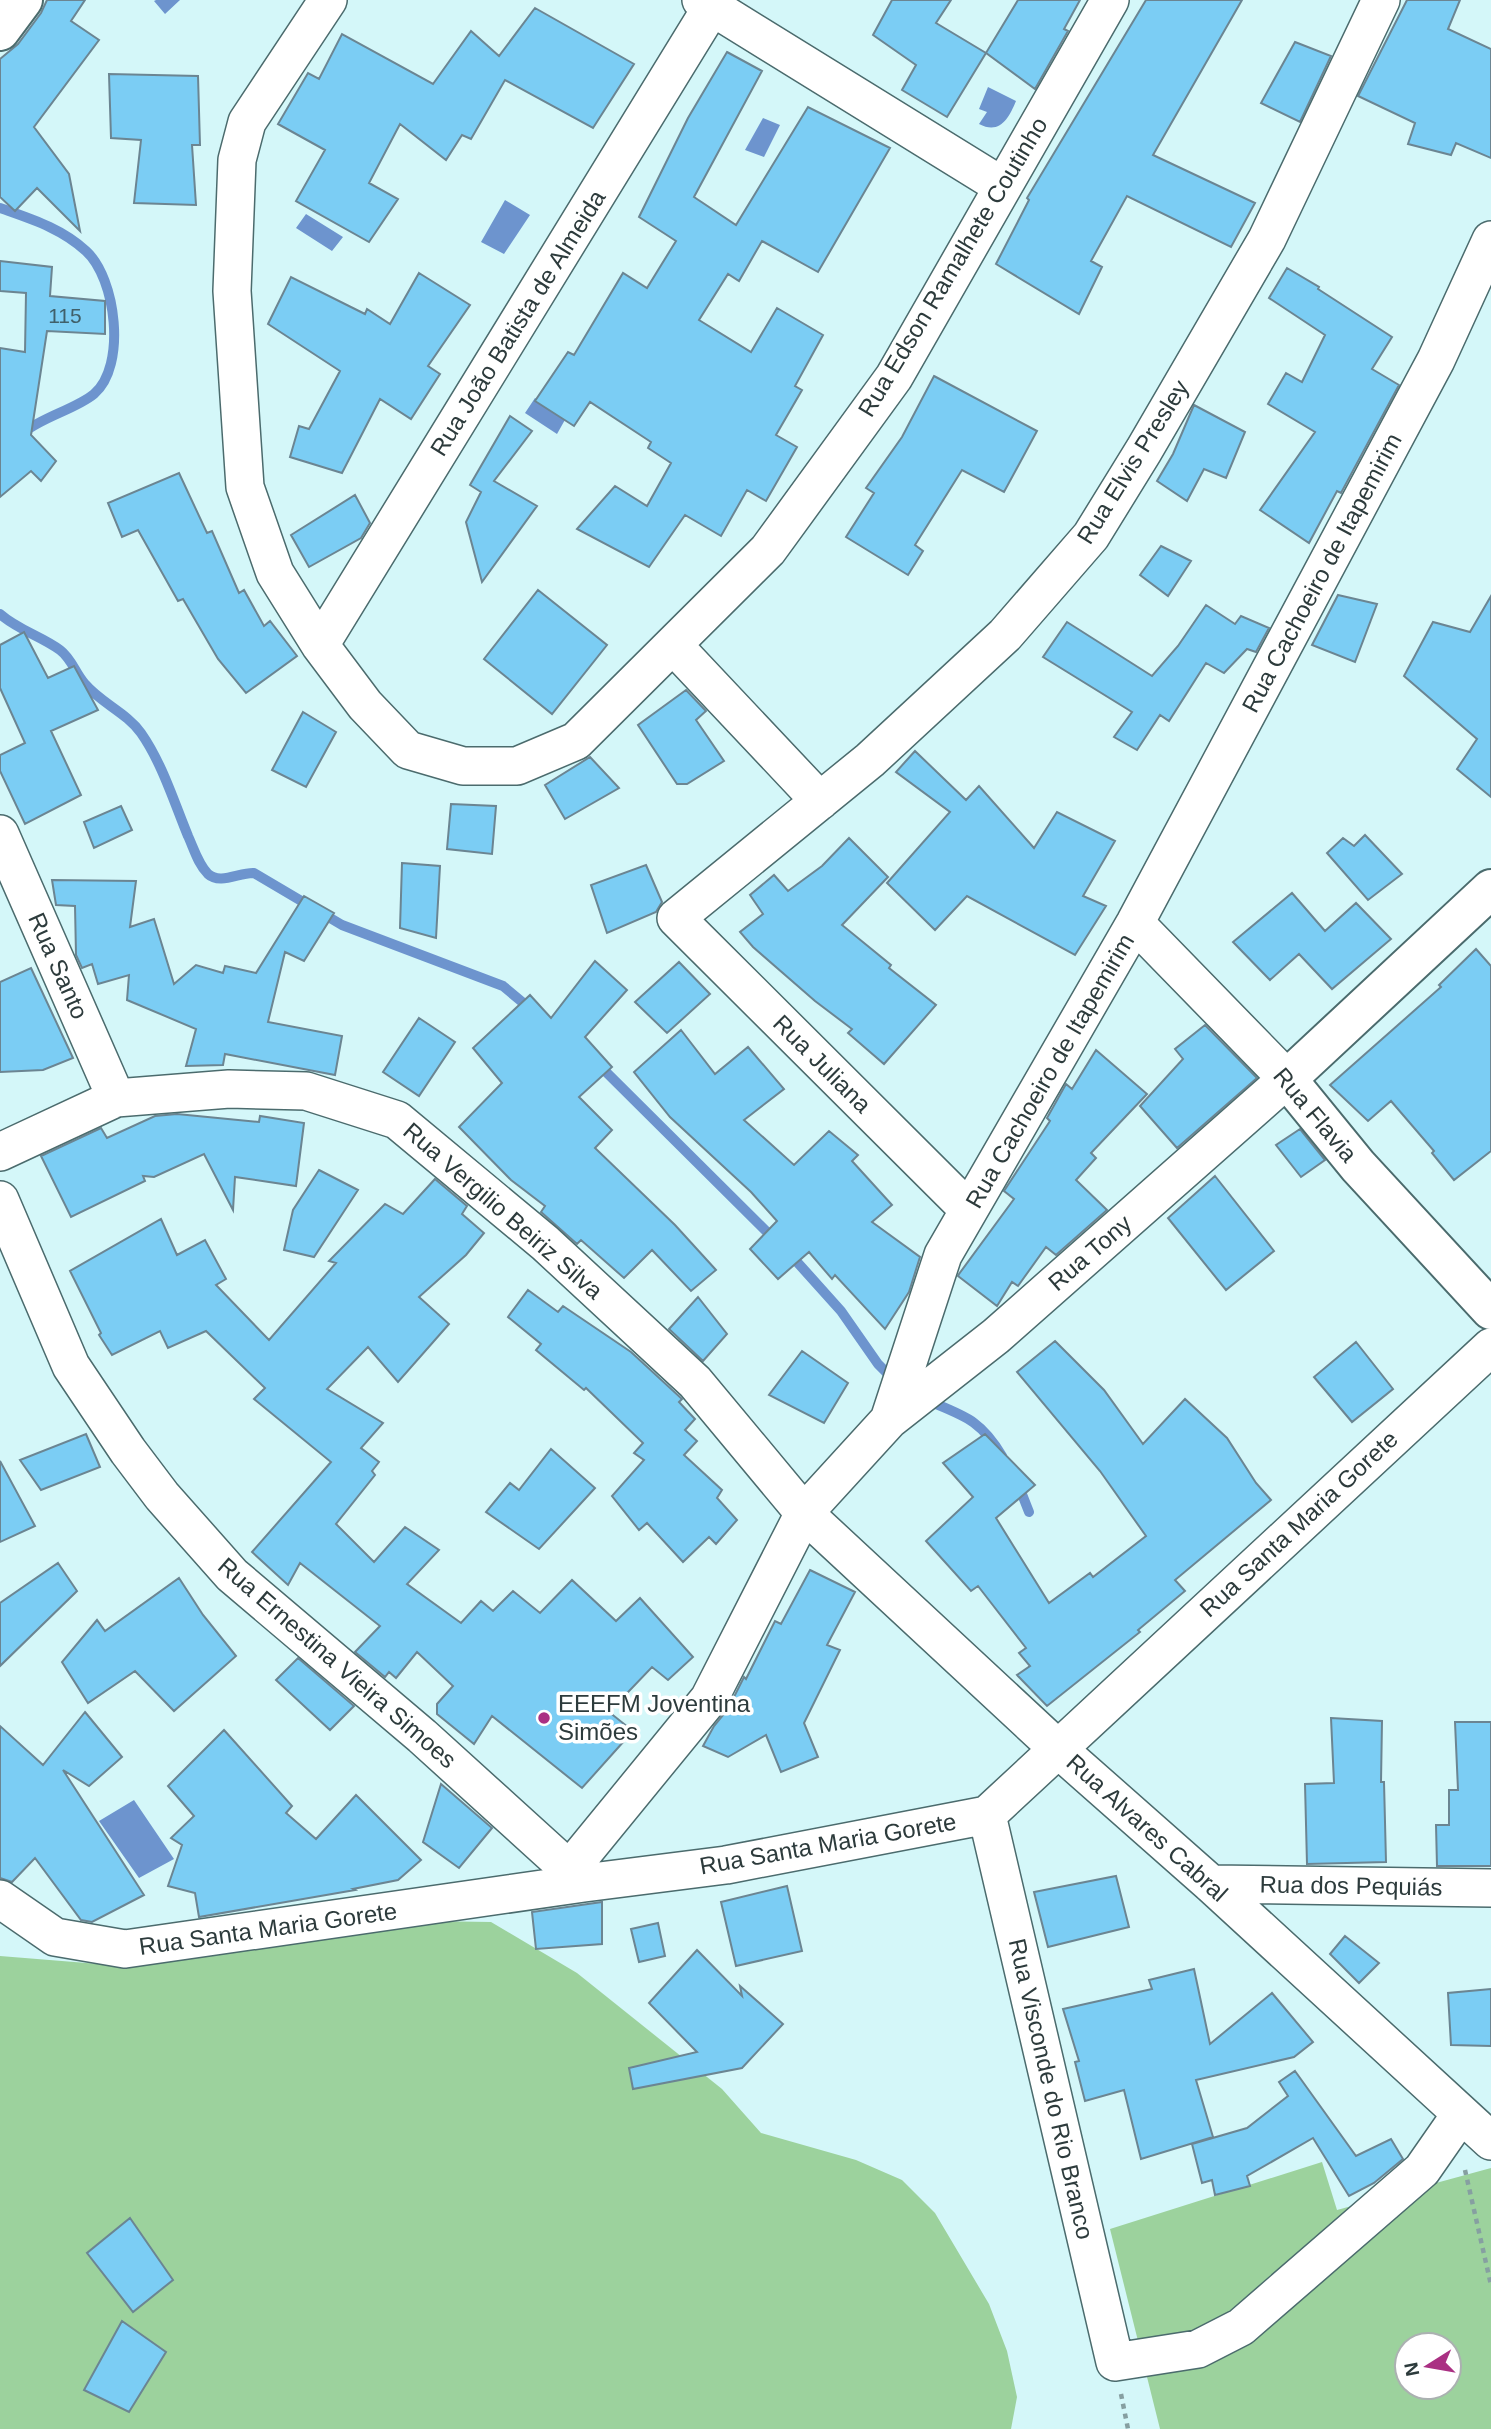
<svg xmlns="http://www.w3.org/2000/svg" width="1491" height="2429" font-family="Helvetica,sans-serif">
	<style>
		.green { fill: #9cd29d; fill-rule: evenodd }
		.water { fill: #6d94ce }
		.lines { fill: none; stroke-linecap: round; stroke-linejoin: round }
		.stream { stroke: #6d94ce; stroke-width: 10 }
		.building { fill: #7bcdf4; stroke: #6b8592; stroke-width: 2 }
		.street-casing { stroke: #4b6b6d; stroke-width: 40 }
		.secondary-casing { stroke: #4b6b6d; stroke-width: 42 }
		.path { stroke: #869fa1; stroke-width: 4.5; stroke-dasharray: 5 5; stroke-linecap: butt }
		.street { stroke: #fff; stroke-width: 37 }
		.secondary { stroke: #fff; stroke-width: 38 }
		.poi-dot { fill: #aa3083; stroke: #fff; stroke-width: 2.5 }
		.labels { text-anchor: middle; stroke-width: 7; stroke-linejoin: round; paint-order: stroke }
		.number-label { font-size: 21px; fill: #40606a }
		.street-label { font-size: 24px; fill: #2d3b3c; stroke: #fff }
		.poi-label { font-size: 24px; fill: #2d3b3c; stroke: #fff; text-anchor: start }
	</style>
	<rect width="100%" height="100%" fill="#d4f7f9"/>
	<!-- green -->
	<path class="green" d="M 363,1920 L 491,1922 L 577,1973 L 722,2089 L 761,2133 L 856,2160 L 902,2180 L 935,2213 L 989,2304 L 1007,2351 L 1017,2397 L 1011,2429 L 0,2429 L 0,1956 L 136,1967 Z
		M 1322,2162 L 1337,2210 L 1491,2168 L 1491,2429 L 1160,2429 L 1110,2229 ZM 1407,2345 L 1449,2345 L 1449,2387 L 1407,2387 Z"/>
	<!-- water -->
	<path class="water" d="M 156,0 L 180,0 L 165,14 L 154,1 Z
		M 988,87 L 1016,101 C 1009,118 1000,135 979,124 L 987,112 L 979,109 Z
		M 763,118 L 780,125 L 764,157 L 745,150 Z
		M 505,200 L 530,215 L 504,254 L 481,242 Z
		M 306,214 L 343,237 L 332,251 L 296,228 Z
		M 535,398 L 566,418 L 557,434 L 525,413 Z
		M 134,1800 L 174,1859 L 139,1878 L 99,1821 Z"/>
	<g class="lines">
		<!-- stream -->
		<path class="stream" d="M 0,208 C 31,219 61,228 86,251 C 116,278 127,366 94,394 C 76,409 42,417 23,433
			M 0,614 C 18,630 41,636 60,650 C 72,659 75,673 85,684 C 101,703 127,713 141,733 C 162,763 174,802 188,836 C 194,849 198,864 208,874 C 220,885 240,872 254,873 L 342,925 L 503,986 L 533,1011
			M 598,1064 L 776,1241
			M 789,1253 L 841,1311 L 878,1364 L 893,1379
			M 926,1400 C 964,1416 980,1419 1002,1456
			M 1018,1484 L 1029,1512"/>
	</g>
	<!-- building -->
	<path class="building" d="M 47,0 L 85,0 L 71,21 L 99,40 L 34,127 L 69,174 L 80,231 L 37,188 L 15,211 L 0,197 L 0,59 L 18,44 L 41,13 Z
		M 892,0 L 951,0 L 936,23 L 986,53 L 1018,0 L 1080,0 L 1064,29 L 1068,31 L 1035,89 L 986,53 L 947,117 L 902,90 L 916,65 L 873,35 Z
		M 1146,0 L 1242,0 L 1153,155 L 1255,203 L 1231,247 L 1127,196 L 1091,261 L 1102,267 L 1079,314 L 996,264 L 1029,200 L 1027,198 Z
		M 1407,0 L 1460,0 L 1448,29 L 1491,49 L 1491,158 L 1456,143 L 1451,155 L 1408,144 L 1415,123 L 1358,96 Z
		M 535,8 L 634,64 L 593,128 L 505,80 L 471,139 L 462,135 L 446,160 L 400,124 L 369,183 L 398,199 L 369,242 L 296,201 L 325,150 L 278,124 L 308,73 L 319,79 L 342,34 L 433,84 L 471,31 L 499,56 Z
		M 1295,42 L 1331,56 L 1300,122 L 1261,103 Z
		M 727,52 L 762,71 L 694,197 L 736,225 L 808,107 L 890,148 L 818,272 L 762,241 L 739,281 L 728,274 L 699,320 L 751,352 L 777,308 L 823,335 L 795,386 L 802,390 L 776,435 L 797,447 L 766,501 L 747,490 L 721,536 L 685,515 L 649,567 L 577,529 L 615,486 L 647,506 L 671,463 L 648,448 L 651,442 L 590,402 L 574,426 L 535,401 L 568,352 L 574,355 L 623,273 L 647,288 L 676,241 L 639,217 L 688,118 Z
		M 109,74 L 198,76 L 200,145 L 192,145 L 196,205 L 134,203 L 141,140 L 111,138 Z
		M 0,261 L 52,267 L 50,296 L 105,301 L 105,334 L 47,331 L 31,435 L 56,461 L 41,481 L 31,471 L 0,497 L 0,348 L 25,352 L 26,293 L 0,291 Z
		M 1287,268 L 1319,287 L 1318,289 L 1392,337 L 1372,369 L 1399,385 L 1341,493 L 1337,491 L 1309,543 L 1260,510 L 1315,432 L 1268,404 L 1286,373 L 1302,382 L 1325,335 L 1269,298 Z
		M 419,273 L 470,305 L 428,366 L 440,374 L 411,419 L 380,399 L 342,473 L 290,457 L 299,426 L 309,429 L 340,371 L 268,324 L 291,277 L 365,314 L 367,309 L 390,324 Z
		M 934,376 L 1037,431 L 1004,492 L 962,470 L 915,545 L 923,551 L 908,575 L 846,537 L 874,493 L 866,488 L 902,437 Z
		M 1194,405 L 1245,432 L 1226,478 L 1204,469 L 1187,501 L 1157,481 L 1173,454 Z
		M 510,416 L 532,431 L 494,481 L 537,506 L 482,582 L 466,522 L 481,492 L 470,485 Z
		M 179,473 L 207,533 L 212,531 L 239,593 L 244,590 L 264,626 L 270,621 L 297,656 L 246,693 L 218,659 L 183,599 L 178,601 L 138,530 L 122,537 L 108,503 Z
		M 355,495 L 370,523 L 361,538 L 309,567 L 291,535 Z
		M 1161,546 L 1191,561 L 1168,596 L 1140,575 Z
		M 538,590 L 607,645 L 552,714 L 484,659 Z
		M 1338,595 L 1377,604 L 1355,662 L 1312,645 Z
		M 1491,596 L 1491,797 L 1457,769 L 1477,739 L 1404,676 L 1433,622 L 1470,632 Z
		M 1206,605 L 1235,624 L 1241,616 L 1269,628 L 1256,652 L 1247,649 L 1224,673 L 1206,663 L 1169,721 L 1160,715 L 1137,750 L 1114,737 L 1132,712 L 1043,657 L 1067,622 L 1152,676 L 1178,646 Z
		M 24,632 L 48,678 L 74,666 L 98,710 L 51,731 L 81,795 L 25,824 L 0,771 L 0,755 L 25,743 L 0,688 L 0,645 Z
		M 686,690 L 706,711 L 696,720 L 724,761 L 687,784 L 677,784 L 638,725 Z
		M 303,712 L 336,732 L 306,787 L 272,770 Z
		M 915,751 L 966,800 L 979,786 L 1034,848 L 1057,812 L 1115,841 L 1083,896 L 1106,906 L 1075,955 L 967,896 L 935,930 L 887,883 L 950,812 L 896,772 Z
		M 590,757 L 619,788 L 565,819 L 545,785 Z
		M 451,804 L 496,806 L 492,854 L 447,849 Z
		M 121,806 L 132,830 L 94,848 L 84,822 Z
		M 1365,835 L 1402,874 L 1368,900 L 1327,853 L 1343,838 L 1354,846 Z
		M 849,838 L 888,877 L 842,925 L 891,965 L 889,968 L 936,1005 L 884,1064 L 848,1033 L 852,1029 L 815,1001 L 753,947 L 740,932 L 763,914 L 750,895 L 774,875 L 788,891 L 822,866 Z
		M 402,863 L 440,866 L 436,938 L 400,928 Z
		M 646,865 L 662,902 L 656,912 L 607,933 L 591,885 Z
		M 52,880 L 136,881 L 130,927 L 154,919 L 174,984 L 196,965 L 223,973 L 225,966 L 256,973 L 304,896 L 334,913 L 304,961 L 285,952 L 268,1022 L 342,1036 L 335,1075 L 225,1054 L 223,1065 L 186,1066 L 196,1029 L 127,1000 L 129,975 L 98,984 L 92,964 L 82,968 L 76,955 L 75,906 L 56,905 Z
		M 1292,893 L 1325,931 L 1356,903 L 1391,939 L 1332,989 L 1299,954 L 1270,980 L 1233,942 Z
		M 1476,949 L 1491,966 L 1491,1151 L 1454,1180 L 1432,1153 L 1434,1151 L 1391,1101 L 1368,1121 L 1330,1085 L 1441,987 L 1439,985 Z
		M 595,961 L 627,990 L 585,1037 L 612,1067 L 579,1097 L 612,1130 L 595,1148 L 675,1225 L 716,1270 L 691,1291 L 652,1250 L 624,1278 L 581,1240 L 577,1244 L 541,1212 L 545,1206 L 511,1180 L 459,1127 L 502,1083 L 473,1048 L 530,995 L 551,1018 Z
		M 679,962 L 710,994 L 667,1033 L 635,1002 Z
		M 31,968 L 73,1058 L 43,1070 L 0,1072 L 0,982 Z
		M 419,1018 L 455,1042 L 419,1096 L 383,1072 Z
		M 1205,1025 L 1257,1078 L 1177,1148 L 1140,1106 L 1183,1059 L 1175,1049 Z
		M 681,1030 L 715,1074 L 748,1047 L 784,1089 L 744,1120 L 794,1165 L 829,1131 L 858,1155 L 852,1161 L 892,1205 L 872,1222 L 920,1257 L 909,1292 L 885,1329 L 835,1275 L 832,1279 L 809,1252 L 778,1279 L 750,1249 L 777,1221 L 751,1192 L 670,1117 L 634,1072 Z
		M 1096,1050 L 1147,1094 L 1091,1153 L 1096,1158 L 1076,1180 L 1107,1210 L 1056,1255 L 1046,1247 L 1018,1286 L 1012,1282 L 997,1306 L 958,1276 L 959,1274 L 1014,1199 L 1004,1191 L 1050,1121 L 1047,1118 L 1066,1084 L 1072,1089 Z
		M 177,1114 L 259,1122 L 260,1116 L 304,1123 L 296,1186 L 235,1177 L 233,1210 L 204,1154 L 154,1177 L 143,1176 L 145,1181 L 71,1217 L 41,1156 L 101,1128 L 107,1138 L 155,1116 Z
		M 1300,1129 L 1325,1160 L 1301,1177 L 1276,1145 Z
		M 319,1170 L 358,1190 L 314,1257 L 284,1250 L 293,1210 Z
		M 1215,1176 L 1274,1251 L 1226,1290 L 1168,1218 Z
		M 435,1179 L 467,1206 L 462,1214 L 484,1233 L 466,1255 L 419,1297 L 449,1324 L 398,1382 L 368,1347 L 327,1389 L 383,1423 L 361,1448 L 379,1462 L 372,1471 L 375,1475 L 336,1524 L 374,1562 L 405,1527 L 439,1550 L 407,1584 L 461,1623 L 481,1601 L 493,1611 L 513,1591 L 540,1613 L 572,1580 L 616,1621 L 640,1598 L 693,1657 L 668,1680 L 652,1667 L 609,1712 L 633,1731 L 582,1788 L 492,1716 L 474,1744 L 437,1714 L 437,1704 L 453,1686 L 417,1652 L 396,1678 L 389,1672 L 385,1677 L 355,1652 L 380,1626 L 300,1563 L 288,1585 L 252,1552 L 331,1462 L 254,1399 L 265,1388 L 206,1331 L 168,1348 L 160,1331 L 112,1355 L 99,1335 L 101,1333 L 70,1271 L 161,1219 L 177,1255 L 205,1240 L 226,1279 L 216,1285 L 269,1340 L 336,1263 L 329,1261 L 385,1204 L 403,1214 Z
		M 528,1290 L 558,1312 L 563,1306 L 631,1352 L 682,1399 L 679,1402 L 695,1419 L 685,1430 L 697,1441 L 684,1455 L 722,1490 L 717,1498 L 737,1520 L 716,1544 L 709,1537 L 683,1562 L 647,1523 L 639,1530 L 612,1496 L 644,1460 L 634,1453 L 643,1443 L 586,1388 L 584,1390 L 536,1350 L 541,1344 L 508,1317 Z
		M 698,1297 L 727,1334 L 703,1361 L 669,1329 Z
		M 1055,1341 L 1104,1390 L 1143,1444 L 1185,1399 L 1227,1438 L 1256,1483 L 1271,1500 L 1175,1580 L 1185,1591 L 1138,1630 L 1140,1632 L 1047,1706 L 1017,1675 L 1030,1666 L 1019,1653 L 1026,1648 L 978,1586 L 971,1591 L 926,1541 L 973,1497 L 943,1463 L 985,1434 L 1035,1485 L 996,1518 L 1049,1603 L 1090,1573 L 1093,1577 L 1146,1536 L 1100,1471 L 1017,1372 Z
		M 1356,1342 L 1393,1389 L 1352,1422 L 1314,1377 Z
		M 802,1351 L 848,1383 L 824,1423 L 769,1395 Z
		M 86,1434 L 100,1467 L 41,1490 L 20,1460 Z
		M 551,1449 L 595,1488 L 539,1549 L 486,1512 L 510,1483 L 519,1490 Z
		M 0,1461 L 35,1526 L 0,1542 Z
		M 58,1563 L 77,1591 L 0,1666 L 0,1603 Z
		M 810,1570 L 855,1592 L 827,1645 L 840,1650 L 804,1723 L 818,1757 L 781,1772 L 766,1735 L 728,1757 L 703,1746 L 714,1726 L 728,1709 L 744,1677 L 746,1679 L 775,1621 L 781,1624 Z
		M 179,1578 L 203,1615 L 236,1656 L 174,1711 L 135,1671 L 88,1703 L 62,1662 L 97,1620 L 105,1631 Z
		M 298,1658 L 354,1706 L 330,1730 L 276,1680 Z
		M 85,1712 L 122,1757 L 89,1786 L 63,1770 L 144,1895 L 92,1922 L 81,1920 L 35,1858 L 12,1882 L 0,1878 L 0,1726 L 43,1765 Z
		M 1331,1718 L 1382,1721 L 1381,1782 L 1384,1782 L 1386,1862 L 1307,1864 L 1305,1784 L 1334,1783 Z
		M 1455,1722 L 1491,1722 L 1491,1866 L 1437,1866 L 1436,1825 L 1449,1825 L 1449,1790 L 1458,1790 Z
		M 224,1730 L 292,1806 L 286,1813 L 316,1839 L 356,1795 L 421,1860 L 398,1880 L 353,1889 L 355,1890 L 199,1917 L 195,1893 L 168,1886 L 182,1845 L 171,1838 L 194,1816 L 168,1786 Z
		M 441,1784 L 492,1828 L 459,1868 L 423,1842 Z
		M 1116,1876 L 1129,1927 L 1048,1947 L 1034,1892 Z
		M 787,1886 L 802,1951 L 736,1966 L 721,1902 Z
		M 602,1902 L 602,1944 L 536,1949 L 532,1912 Z
		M 658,1923 L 665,1956 L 639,1962 L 631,1929 Z
		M 1345,1936 L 1379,1963 L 1359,1983 L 1330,1954 Z
		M 697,1950 L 742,1996 L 740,1986 L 783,2024 L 742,2068 L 633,2089 L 629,2068 L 697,2052 L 649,2003 Z
		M 1194,1969 L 1210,2044 L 1272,1993 L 1313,2042 L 1294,2057 L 1196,2080 L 1213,2137 L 1141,2159 L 1124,2090 L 1085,2101 L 1075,2062 L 1079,2061 L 1063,2009 L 1152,1989 L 1149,1980 Z
		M 1491,1989 L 1491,2046 L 1451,2045 L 1448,1993 Z
		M 1295,2071 L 1356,2156 L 1391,2139 L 1403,2159 L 1374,2183 L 1349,2196 L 1313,2138 L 1247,2176 L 1250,2186 L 1215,2195 L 1212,2180 L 1202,2183 L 1192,2144 L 1247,2128 L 1288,2096 L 1279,2082 Z
		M 130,2218 L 173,2280 L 133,2312 L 87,2253 Z
		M 122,2321 L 166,2352 L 129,2412 L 84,2390 Z"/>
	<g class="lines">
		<defs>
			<path id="street" d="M 328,0 L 247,122 L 237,160 L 232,291 L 245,487 L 275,573 L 320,645 L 365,705 L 408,750 L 463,766 L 517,766 L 576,741 L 768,550 L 894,377 L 1110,0
				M 701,0 L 1002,186
				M 320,645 L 716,0
				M 673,645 L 820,801
				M 0,834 L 116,1098
				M 0,1152 L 116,1098 L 229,1089 L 306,1091 L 397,1120 L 545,1243 L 695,1382 L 804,1513 L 1057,1748 L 1211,1884 L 1491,2141
				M 0,1200 L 71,1366 L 128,1451 L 162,1496 L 232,1575 L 422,1736 L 584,1883
				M 969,1210 L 676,918 L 870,760 L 1005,635 L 1091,536 L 1144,450 L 1267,239 L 1381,0
				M 889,1420 L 996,1336 L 1287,1079 L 1135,923
				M 987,1815 L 1115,2362 L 1198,2349 L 1241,2327 L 1422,2170 L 1454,2124 L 1459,2112
				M 570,1869 L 709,1699 L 804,1513 L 889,1420 L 943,1255 L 1135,923 L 1436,360 L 1491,240
				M 1211,1884 L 1491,1888
				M 0,1899 L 55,1937 L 125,1949 L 584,1883 L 726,1865 L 987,1815 L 1491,1347"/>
			<path id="secondary" d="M 0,31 L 23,0
				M 1491,889 L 1287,1079 L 1358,1166 L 1491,1310"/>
		</defs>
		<!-- street casing -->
		<use href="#street" class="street-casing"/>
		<!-- secondary casing -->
		<use href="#secondary" class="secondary-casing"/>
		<!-- path -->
		<path class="path" d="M 1465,2170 L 1491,2285
			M 1121,2394 L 1128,2429"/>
		<!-- street -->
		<use href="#street" class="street"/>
		<!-- secondary -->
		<use href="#secondary" class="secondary"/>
	</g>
	<!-- markers -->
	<circle class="poi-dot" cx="544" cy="1718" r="7"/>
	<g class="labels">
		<!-- number labels -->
		<g class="number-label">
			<text x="65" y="323">115</text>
		</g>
		<!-- street labels -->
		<g class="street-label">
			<text transform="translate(953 267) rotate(-59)" y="8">Rua Edson Ramalhete Coutinho</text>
			<text transform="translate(518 323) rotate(-58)" y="8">Rua João Batista de Almeida</text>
			<text transform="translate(1133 462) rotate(-58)" y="8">Rua Elvis Presley</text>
			<text transform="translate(1322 573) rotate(-62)" y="8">Rua Cachoeiro de Itapemirim</text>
			<text transform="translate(58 966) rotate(66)" y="8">Rua Santo</text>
			<text transform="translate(822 1064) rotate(45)" y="8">Rua Juliana</text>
			<text transform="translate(1050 1071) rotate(-60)" y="8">Rua Cachoeiro de Itapemirim</text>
			<text transform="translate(1315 1115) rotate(50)" y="8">Rua Flavia</text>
			<text transform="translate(503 1211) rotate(41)" y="8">Rua Vergilio Beiriz Silva</text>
			<text transform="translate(1090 1253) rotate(-41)" y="8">Rua Tony</text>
			<text transform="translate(1299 1524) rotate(-43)" y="8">Rua Santa Maria Gorete</text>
			<text transform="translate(337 1663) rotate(41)" y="8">Rua Ernestina Vieira Simoes</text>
			<text transform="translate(1147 1828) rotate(42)" y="8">Rua Alvares Cabral</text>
			<text transform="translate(828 1844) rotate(-10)" y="8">Rua Santa Maria Gorete</text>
			<text transform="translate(1351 1886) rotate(1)" y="8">Rua dos Pequiás</text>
			<text transform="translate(268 1929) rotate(-8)" y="8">Rua Santa Maria Gorete</text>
			<text transform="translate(1051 2089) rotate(77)" y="8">Rua Visconde do Rio Branco</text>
		</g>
		<!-- poi labels -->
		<g class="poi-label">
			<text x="558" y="1712">EEEFM Joventina<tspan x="558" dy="28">Simões</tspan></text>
		</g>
	</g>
	<!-- north arrow -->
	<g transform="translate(1428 2366) rotate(259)"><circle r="33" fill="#ffffff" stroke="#abb1b1" stroke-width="2"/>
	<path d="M0-5L12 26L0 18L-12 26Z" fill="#aa3083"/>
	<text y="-10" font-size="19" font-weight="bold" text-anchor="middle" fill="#2d3b3c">N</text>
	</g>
</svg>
